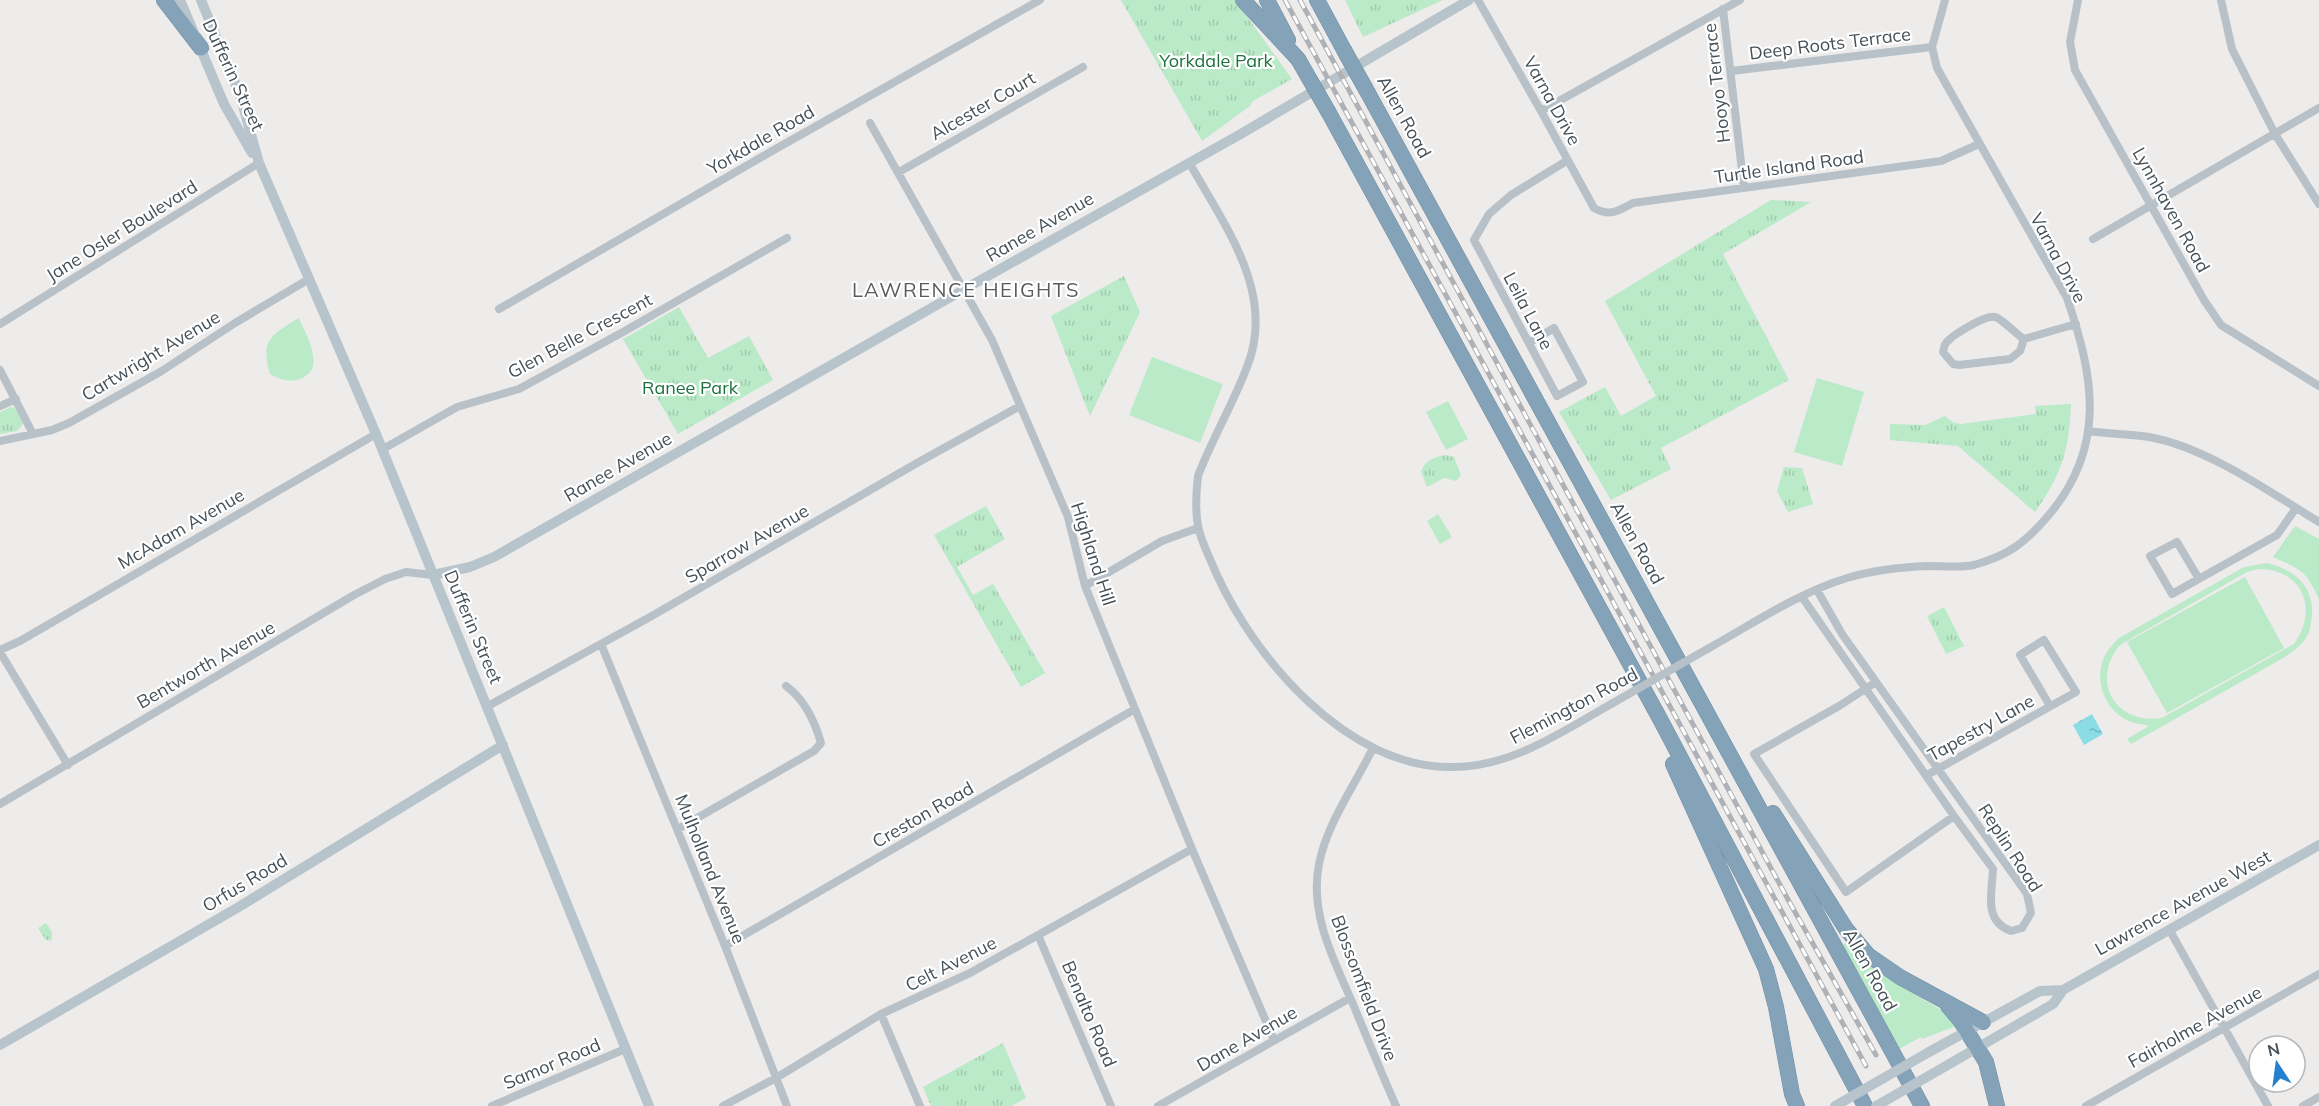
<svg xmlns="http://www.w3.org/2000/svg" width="2319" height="1106" font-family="Mulish,sans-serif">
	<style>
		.green { fill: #baeac8; fill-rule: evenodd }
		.park { fill: url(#park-tufts) }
		.water { fill: url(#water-ripples) }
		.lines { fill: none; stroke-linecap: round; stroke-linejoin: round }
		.highway-casing { stroke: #718ea3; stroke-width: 16 }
		.street { stroke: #b7c1c7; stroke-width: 8 }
		.secondary { stroke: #b7c4cc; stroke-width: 10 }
		.highway { stroke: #85a3b8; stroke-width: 15 }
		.rail-casing { stroke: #aeb1b5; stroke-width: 5 }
		.rail { stroke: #fff; stroke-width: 3; stroke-dasharray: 9; stroke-linecap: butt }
		.highway-bridge-casing { stroke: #718ea3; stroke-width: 16; stroke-linecap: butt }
		.street-bridge { stroke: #b7c1c7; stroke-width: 8 }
		.secondary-bridge { stroke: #b7c4cc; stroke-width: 10 }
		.highway-bridge { stroke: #85a3b8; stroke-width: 15 }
		.labels { text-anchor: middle; stroke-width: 4.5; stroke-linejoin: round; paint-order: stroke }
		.street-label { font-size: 18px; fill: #455057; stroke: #fff }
		.park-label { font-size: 18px; fill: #1c723d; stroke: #fff }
		.neighbourhood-label { font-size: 20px; letter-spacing: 1.5px; fill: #585c5f; stroke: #fff }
	</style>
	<defs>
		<pattern id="park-tufts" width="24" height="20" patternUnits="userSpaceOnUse" patternTransform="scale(1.5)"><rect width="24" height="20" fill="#baeac8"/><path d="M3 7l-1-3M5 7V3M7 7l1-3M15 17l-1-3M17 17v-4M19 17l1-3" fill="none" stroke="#a1caae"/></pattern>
		<pattern id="water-ripples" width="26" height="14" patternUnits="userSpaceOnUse" patternTransform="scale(1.5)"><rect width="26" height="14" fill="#8adce5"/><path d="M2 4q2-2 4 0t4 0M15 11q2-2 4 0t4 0" fill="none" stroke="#73b5bc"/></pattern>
	</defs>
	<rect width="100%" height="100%" fill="#eeebeb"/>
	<!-- green -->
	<path class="green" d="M 299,318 C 306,335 326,368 302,378 C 290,383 281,380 270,374 C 260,340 271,335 299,318 Z
		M 1152,357 L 1223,384 L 1200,443 L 1129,415 Z
		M 1817,378 L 1864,392 L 1842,466 L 1794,452 Z
		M 1448,401 L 1468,439 L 1446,450 L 1426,412 Z
		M 1438,514 L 1452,537 L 1440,544 L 1427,521 Z
		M 2295,526 L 2319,539 L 2319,599 C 2305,570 2302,570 2273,557 Z
		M 2267,563 C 2293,569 2314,585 2312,615 C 2311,623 2311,630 2306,638 C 2301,646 2293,651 2285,657 L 2131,744 L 2127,739 L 2149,726 C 2143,724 2136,724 2131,722 C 2107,713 2094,684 2103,660 C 2106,651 2113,644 2119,638 L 2244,567 ZM 2258,569 C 2303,569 2319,609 2294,644 L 2162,718 C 2115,725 2090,681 2120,645 L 2247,572 Z
		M 2245,577 L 2284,648 L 2167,713 L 2127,642 Z
		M 1848,943 L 1878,972 L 1948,1014 L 1955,1025 L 1954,1027 L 1922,1039 L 1921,1037 L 1899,1049 L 1841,944 Z"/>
	<!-- park -->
	<path class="park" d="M 1121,0 L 1235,0 L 1292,79 L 1253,101 L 1250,106 L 1202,141 Z
		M 1345,0 L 1443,0 L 1363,37 Z
		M 1771,200 L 1811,202 L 1723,254 L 1789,380 L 1661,448 L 1671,469 L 1611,500 L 1559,412 L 1605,387 L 1621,416 L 1656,396 L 1605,301 Z
		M 1124,276 L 1140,312 L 1090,416 L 1051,316 Z
		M 679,307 L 708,358 L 749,336 L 773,380 L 678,434 L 623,339 Z
		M 2071,404 C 2069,450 2062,474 2035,512 L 1958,446 L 1890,440 L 1890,424 L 1925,425 L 1945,416 L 1954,423 L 1961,424 L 2036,414 L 2035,406 Z
		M 11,407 L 17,409 L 23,424 L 17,431 L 0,434 L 0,412 Z
		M 1445,455 L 1454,457 L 1461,475 L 1456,481 L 1444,478 L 1427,487 L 1421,471 C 1427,459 1433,458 1445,455 Z
		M 1784,467 L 1802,468 L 1813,504 L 1788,512 L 1777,491 Z
		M 986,506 L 1005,539 L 957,567 L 973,595 L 993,584 L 1045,673 L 1021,687 L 934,535 Z
		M 1944,607 L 1964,646 L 1946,654 L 1927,616 Z
		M 46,923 L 52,932 L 52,939 L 49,941 L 45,939 L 38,928 Z
		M 1003,1043 L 1026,1098 L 1011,1106 L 931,1106 L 923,1087 Z"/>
	<!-- water -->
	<path class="water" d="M 2092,714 L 2103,734 L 2084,745 L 2073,725 Z"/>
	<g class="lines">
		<defs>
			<path id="highway" d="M 164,0 L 201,48
				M 1243,0 L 1298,59
				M 1267,0 L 1288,40
				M 1317,0 L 1344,50
				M 1368,93 L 1922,1106
				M 1329,113 L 1660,719 L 1865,1106
				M 1673,764 L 1766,969 L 1776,1007 L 1792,1094 L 1797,1106
				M 1773,813 L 1846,929 L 1868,955 L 1900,977 L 1983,1022
				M 1948,1006 L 1960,1020 L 1986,1062 L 1997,1106"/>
		</defs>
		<!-- highway casing -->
		<use href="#highway" class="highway-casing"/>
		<!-- street -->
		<path class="street" d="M 1478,0 L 1541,111 L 1594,208 C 1610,217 1618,211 1633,203 L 1941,161 L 1979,144
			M 2078,0 L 2070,42 L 2075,70 L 2204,300 L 2221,325 L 2319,386
			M 2221,0 L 2232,49 L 2275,134 L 2319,204
			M 1723,9 L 1744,188
			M 1731,71 L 1932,47
			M 1541,111 L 1740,0
			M 870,123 L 992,340 L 1068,517 L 1085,586 L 1192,849 L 1274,1040
			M 1189,162 C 1223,224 1277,292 1247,367 C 1233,404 1212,439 1198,476 C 1196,493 1195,509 1198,526 C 1201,542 1210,558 1216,573 C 1255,659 1347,767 1450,767 C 1511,768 1561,732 1613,703
			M 899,172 L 1083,67
			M 2093,239 L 2319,108
			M 499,309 L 772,151 L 1040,0
			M 0,324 L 259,163
			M 2024,339 L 2020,351 L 2010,359 L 1959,365 L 1953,364 L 1943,352 C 1944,349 1944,345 1946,343 C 1952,335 1985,315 1995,317 C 2001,318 2016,334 2024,339 L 2076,324
			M 1529,343 L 1554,328 L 1583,382 L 1557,396 L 1474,240 L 1489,214 L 1511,195 L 1568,160
			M 0,370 L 33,434
			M 0,406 L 16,399
			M 2089,431 C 2109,434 2130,434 2149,437 C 2206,447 2270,492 2319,522
			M 0,441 L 52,430 L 69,423 L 160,372 L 235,323 L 309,279
			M 383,449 L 457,407 L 519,389 L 623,332 L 787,238
			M 2199,579 L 2177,542 L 2150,556 L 2172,594 L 2277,535 L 2296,508
			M 1085,586 L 1162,541 L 1198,528
			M 1802,597 L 1954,816 L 1993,869 C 1992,893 1983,921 2011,931 L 2022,928 L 2031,913 L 2027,894 L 1842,634 L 1817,590
			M 601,644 L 725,946 L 787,1106
			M 1709,648 C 1754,623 1798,593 1847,578 C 1874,570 1901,567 1928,566 C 1943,566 1960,568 1974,565 C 2009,555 2025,543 2048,516 C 2107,447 2094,377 2067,298 L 1937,68 L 1932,47 L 1945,0
			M 0,650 L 20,641 L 376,434
			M 0,652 L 68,765
			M 1876,682 L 1839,706 L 1754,754 L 1846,892 L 1954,816
			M 488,706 L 650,617 L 917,463 L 1020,406
			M 1373,748 C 1355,785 1327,823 1319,864 C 1309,914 1334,960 1353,1004 C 1367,1038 1381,1072 1396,1106
			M 1927,775 L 2076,692 L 2044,640 L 2020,655 L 2050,706
			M 0,804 L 354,595 L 385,579 L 406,572 L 433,575
			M 678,829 L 814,751 L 821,743 C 815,722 804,699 786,686
			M 2169,929 L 2268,1106
			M 1038,935 L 1111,1106
			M 725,946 L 1135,709
			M 881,1014 L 920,1106
			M 492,1106 L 625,1049
			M 723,1106 L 776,1078 L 881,1014 L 970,973 L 1192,849
			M 1158,1106 L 1350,998
			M 2086,1106 L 2319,974
			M 2303,1106 L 2319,1097"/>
		<!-- secondary -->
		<path class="secondary" d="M 180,0 L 224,104 L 252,153
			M 201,0 L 240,95 L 259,163 L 376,434 L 649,1106
			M 433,575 L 470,567 L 494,557 L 963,290 L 1239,135 L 1469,0
			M 0,1045 L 237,908 L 503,745
			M 1929,1052 L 2040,991 L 2063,990 L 2319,845
			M 1939,1070 L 2053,1004 L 2063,990"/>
		<!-- highway -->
		<use href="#highway" class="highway"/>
		<defs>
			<path id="rail" d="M 1285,0 L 1866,1066
				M 1300,0 L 1791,905 L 1876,1055"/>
		</defs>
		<!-- rail casing -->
		<use href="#rail" class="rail-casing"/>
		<!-- rail -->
		<use href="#rail" class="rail"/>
		<defs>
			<path id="highway-bridge" d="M 1344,50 L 1368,93
				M 1298,59 L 1329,113"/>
		</defs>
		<!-- highway-bridge casing -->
		<use href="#highway-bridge" class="highway-bridge-casing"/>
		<!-- street-bridge -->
		<path class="street-bridge" d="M 1613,703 L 1709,648"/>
		<!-- secondary-bridge -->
		<path class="secondary-bridge" d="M 1835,1106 L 1929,1052
			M 1876,1106 L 1939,1070"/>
		<!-- highway-bridge -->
		<use href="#highway-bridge" class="highway-bridge"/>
	</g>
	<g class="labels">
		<!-- street labels -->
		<g class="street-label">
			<text transform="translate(1830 44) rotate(-7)" y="6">Deep Roots Terrace</text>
			<text transform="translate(233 75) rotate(65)" y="6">Dufferin Street</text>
			<text transform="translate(1717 83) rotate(-97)" y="6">Hooyo Terrace</text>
			<text transform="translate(1552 101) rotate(61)" y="6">Varna Drive</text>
			<text transform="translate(983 106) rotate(-30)" y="6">Alcester Court</text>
			<text transform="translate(1404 117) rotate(61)" y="6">Allen Road</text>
			<text transform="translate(761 140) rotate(-30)" y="6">Yorkdale Road</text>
			<text transform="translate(1789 167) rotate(-8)" y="6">Turtle Island Road</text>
			<text transform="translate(2171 210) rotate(61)" y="6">Lynnhaven Road</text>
			<text transform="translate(1040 227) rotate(-30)" y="6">Ranee Avenue</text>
			<text transform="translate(122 231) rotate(-32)" y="6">Jane Osler Boulevard</text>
			<text transform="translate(2058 258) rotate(62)" y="6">Varna Drive</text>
			<text transform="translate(1528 311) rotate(62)" y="6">Leila Lane</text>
			<text transform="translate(580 336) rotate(-28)" y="6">Glen Belle Crescent</text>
			<text transform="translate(151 356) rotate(-31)" y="6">Cartwright Avenue</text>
			<text transform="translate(618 467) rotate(-30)" y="6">Ranee Avenue</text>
			<text transform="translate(181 529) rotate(-30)" y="6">McAdam Avenue</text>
			<text transform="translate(1637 543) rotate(61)" y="6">Allen Road</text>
			<text transform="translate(747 544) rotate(-30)" y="6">Sparrow Avenue</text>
			<text transform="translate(1093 554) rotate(72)" y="6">Highland Hill</text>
			<text transform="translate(473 627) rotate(67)" y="6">Dufferin Street</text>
			<text transform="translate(206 665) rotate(-30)" y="6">Bentworth Avenue</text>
			<text transform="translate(1574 706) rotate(-28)" y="6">Flemington Road</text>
			<text transform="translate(1981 728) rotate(-29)" y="6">Tapestry Lane</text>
			<text transform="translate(923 815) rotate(-30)" y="6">Creston Road</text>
			<text transform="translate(2010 848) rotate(57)" y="6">Replin Road</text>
			<text transform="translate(710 869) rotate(68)" y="6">Mulholland Avenue</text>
			<text transform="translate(245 883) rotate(-31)" y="6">Orfus Road</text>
			<text transform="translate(2183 903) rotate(-29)" y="6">Lawrence Avenue West</text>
			<text transform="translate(951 964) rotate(-27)" y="6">Celt Avenue</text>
			<text transform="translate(1870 970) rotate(61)" y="6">Allen Road</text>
			<text transform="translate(1364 988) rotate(69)" y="6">Blossomfield Drive</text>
			<text transform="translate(1089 1014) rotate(67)" y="6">Benalto Road</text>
			<text transform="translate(2195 1027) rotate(-29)" y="6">Fairholme Avenue</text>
			<text transform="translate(1247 1039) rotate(-30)" y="6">Dane Avenue</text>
			<text transform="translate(552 1064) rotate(-23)" y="6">Samor Road</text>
		</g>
		<!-- park labels -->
		<g class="park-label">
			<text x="1216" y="67">Yorkdale Park</text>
			<text x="690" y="394">Ranee Park</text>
		</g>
		<!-- neighbourhood labels -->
		<g class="neighbourhood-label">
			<text x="966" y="297">LAWRENCE HEIGHTS</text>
		</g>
	</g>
	<!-- north arrow -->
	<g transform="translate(2277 1064) rotate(347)"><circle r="28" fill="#ffffff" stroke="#b5b9bc" stroke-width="1.5"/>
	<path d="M0-4.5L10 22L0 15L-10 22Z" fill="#2481cf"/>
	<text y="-9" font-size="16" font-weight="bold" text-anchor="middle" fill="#455057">N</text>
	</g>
</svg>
